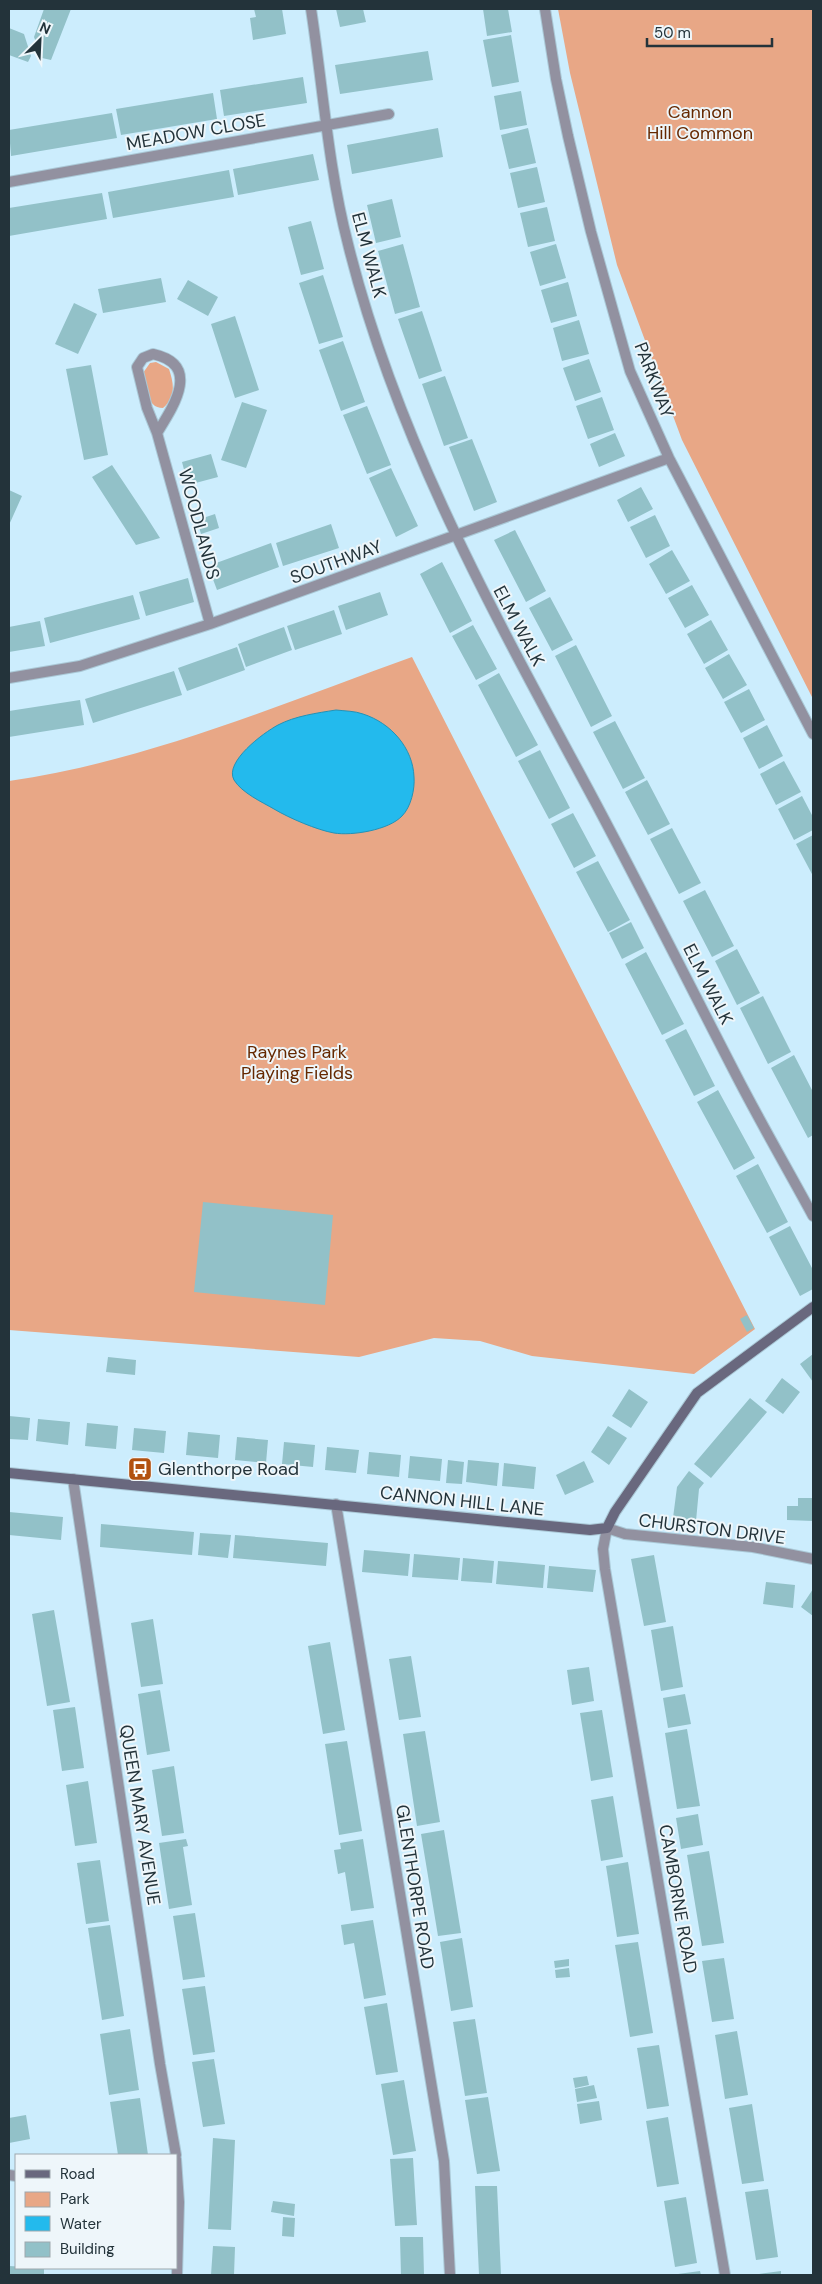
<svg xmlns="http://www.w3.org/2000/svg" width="822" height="2284" font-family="'DM Sans',sans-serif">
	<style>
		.green { fill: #e8a786 }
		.water { fill: #23baed; stroke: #2392b7 }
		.building { fill: #92c1c8 }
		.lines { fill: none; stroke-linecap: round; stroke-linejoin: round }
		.street-casing { stroke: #aac8d6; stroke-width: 12 }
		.secondary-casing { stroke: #aac8d6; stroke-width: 12 }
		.street { stroke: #9291a0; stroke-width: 10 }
		.secondary { stroke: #69687e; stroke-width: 10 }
		.labels { text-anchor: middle; stroke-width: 4; stroke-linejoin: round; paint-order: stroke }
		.park-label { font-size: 18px; fill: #652800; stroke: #eef6fa }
		.street-label { font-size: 18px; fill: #23333a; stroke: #eef6fa }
		.poi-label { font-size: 18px; fill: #23333a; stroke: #eef6fa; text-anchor: start }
	</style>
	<rect width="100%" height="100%" fill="#ccedfd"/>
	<!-- green -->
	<path class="green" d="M 558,9 L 813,9 L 813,699 L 682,440 L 617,265 L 570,73 Z
		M 156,362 L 169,369 C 174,384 176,397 163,408 C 146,408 146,386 143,373 L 150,363 Z
		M 412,657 L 755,1329 L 694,1374 L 532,1356 L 480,1341 L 434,1338 L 359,1357 L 9,1330 L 9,781 C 148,761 281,704 412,657 Z"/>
	<!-- water -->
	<path class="water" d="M 336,710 C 345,711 355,711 363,714 C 391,723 413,748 414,777 C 415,789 411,807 402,816 C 389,830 352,836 334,833 C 317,830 289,818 274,809 C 262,802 242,793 234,780 C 224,762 263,733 278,725 C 295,716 317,713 336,710 Z"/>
	<!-- building -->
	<path class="building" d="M 44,9 L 71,9 L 51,60 L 42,58 L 34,37 Z
		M 254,9 L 282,9 L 286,34 L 253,40 L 250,18 L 256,17 Z
		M 336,9 L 363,9 L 366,22 L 340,27 Z
		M 483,9 L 508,9 L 512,32 L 487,36 Z
		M 9,28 L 24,34 L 31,56 L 28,62 L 9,55 Z
		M 511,35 L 519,82 L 492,87 L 483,40 Z
		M 428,51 L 433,80 L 340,94 L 335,65 Z
		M 303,77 L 307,103 L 224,116 L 220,90 Z
		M 521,91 L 527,125 L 500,130 L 494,96 Z
		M 213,93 L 217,119 L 121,135 L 116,109 Z
		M 112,113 L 117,138 L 11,156 L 9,130 Z
		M 438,128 L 443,157 L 352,174 L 347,145 Z
		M 528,128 L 536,163 L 509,169 L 501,135 Z
		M 313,154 L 319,180 L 238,195 L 233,169 Z
		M 537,167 L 545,202 L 518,208 L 510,173 Z
		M 229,170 L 234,197 L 113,218 L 108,192 Z
		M 102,193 L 107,219 L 9,236 L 9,208 Z
		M 392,199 L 401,237 L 376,243 L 367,205 Z
		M 547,207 L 555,241 L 528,247 L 520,213 Z
		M 311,221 L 324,269 L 301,275 L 288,227 Z
		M 403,244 L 420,307 L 395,314 L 378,251 Z
		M 556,244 L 566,278 L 540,286 L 530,252 Z
		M 323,275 L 343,337 L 319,344 L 299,283 Z
		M 161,278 L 166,302 L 103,313 L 98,289 Z
		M 188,280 L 218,297 L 208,316 L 177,299 Z
		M 568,282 L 577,316 L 551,323 L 541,290 Z
		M 74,303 L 97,314 L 78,354 L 55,344 Z
		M 422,311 L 442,371 L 419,379 L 398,319 Z
		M 235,316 L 259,390 L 235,398 L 211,324 Z
		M 579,320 L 589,354 L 562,361 L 553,328 Z
		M 343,341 L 365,402 L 341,411 L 319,350 Z
		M 589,359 L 601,392 L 575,401 L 563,368 Z
		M 91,365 L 108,455 L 84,460 L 66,369 Z
		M 445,376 L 468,438 L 444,446 L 422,384 Z
		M 602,397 L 614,430 L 588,439 L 576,406 Z
		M 242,402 L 267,410 L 246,468 L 221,460 Z
		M 367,406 L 391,465 L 367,474 L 343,415 Z
		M 615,433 L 625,456 L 599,467 L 590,444 Z
		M 472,439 L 497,502 L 474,511 L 449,447 Z
		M 211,454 L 218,477 L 188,485 L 182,462 Z
		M 112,465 L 146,516 L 160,538 L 136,545 L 92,477 Z
		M 391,468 L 418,526 L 396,537 L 369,478 Z
		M 641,487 L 653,509 L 628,522 L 617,500 Z
		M 9,490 L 22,496 L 9,525 Z
		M 215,514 L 219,528 L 201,534 L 197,520 Z
		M 655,515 L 670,546 L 646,558 L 630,527 Z
		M 331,524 L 339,548 L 283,566 L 276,543 Z
		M 515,530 L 546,591 L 526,602 L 494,540 Z
		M 271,543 L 279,567 L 217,590 L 208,566 Z
		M 672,550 L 690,581 L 666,594 L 649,564 Z
		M 442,562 L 472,621 L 450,633 L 420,574 Z
		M 188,578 L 194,602 L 146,616 L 139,592 Z
		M 692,585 L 709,615 L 685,628 L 668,598 Z
		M 380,592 L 388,615 L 346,630 L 338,606 Z
		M 133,595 L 140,619 L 50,643 L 44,618 Z
		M 550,597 L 573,640 L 552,651 L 529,608 Z
		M 334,610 L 342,634 L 295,650 L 287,626 Z
		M 711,620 L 728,650 L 704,664 L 687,634 Z
		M 40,621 L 45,646 L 9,652 L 9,627 Z
		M 473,625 L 497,669 L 476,680 L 452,636 Z
		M 284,627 L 292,650 L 246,667 L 238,644 Z
		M 576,645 L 612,716 L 591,727 L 555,656 Z
		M 237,647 L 245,670 L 187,691 L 178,668 Z
		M 729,654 L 747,685 L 723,699 L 705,668 Z
		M 174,671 L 182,695 L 93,723 L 85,699 Z
		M 499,673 L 538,745 L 516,757 L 478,685 Z
		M 749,689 L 765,720 L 741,733 L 724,702 Z
		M 80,700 L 84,725 L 9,737 L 9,711 Z
		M 615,721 L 645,778 L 623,789 L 593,732 Z
		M 767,725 L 783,756 L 759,769 L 743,738 Z
		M 540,750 L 570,808 L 549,819 L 518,761 Z
		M 784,761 L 801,792 L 776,805 L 760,774 Z
		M 647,780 L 670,824 L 648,835 L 625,792 Z
		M 802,796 L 813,817 L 813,830 L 794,840 L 778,809 Z
		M 573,813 L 596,856 L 574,868 L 551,824 Z
		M 672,828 L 701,883 L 679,894 L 650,839 Z
		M 813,835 L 813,876 L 796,844 Z
		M 598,861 L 630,920 L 608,932 L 576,872 Z
		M 705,890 L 734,946 L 712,957 L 683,901 Z
		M 631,922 L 644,948 L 622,959 L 609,933 Z
		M 737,949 L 760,993 L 737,1005 L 715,961 Z
		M 646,952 L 684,1024 L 662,1035 L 625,964 Z
		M 763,996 L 791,1052 L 768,1064 L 740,1008 Z
		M 686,1029 L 715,1086 L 694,1096 L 665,1040 Z
		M 794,1055 L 813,1092 L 813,1135 L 808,1138 L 771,1068 Z
		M 718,1090 L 755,1158 L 734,1170 L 697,1102 Z
		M 758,1164 L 788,1222 L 767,1233 L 736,1176 Z
		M 203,1202 L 333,1215 L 325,1305 L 194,1292 Z
		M 790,1226 L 813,1270 L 813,1289 L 800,1296 L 769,1237 Z
		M 747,1315 L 754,1328 L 747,1332 L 740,1319 Z
		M 813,1354 L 813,1382 L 800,1364 Z
		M 108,1357 L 136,1360 L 135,1375 L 106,1372 Z
		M 782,1378 L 800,1392 L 783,1414 L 765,1401 Z
		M 629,1389 L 648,1402 L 631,1428 L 612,1416 Z
		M 750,1398 L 767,1412 L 711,1478 L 694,1464 Z
		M 9,1416 L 30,1418 L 28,1440 L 9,1439 Z
		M 38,1419 L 70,1422 L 68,1445 L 36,1441 Z
		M 87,1423 L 118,1426 L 116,1449 L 85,1446 Z
		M 608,1426 L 627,1438 L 609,1465 L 591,1452 Z
		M 134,1428 L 166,1431 L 164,1453 L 132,1450 Z
		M 188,1432 L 220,1435 L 218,1458 L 186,1455 Z
		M 237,1437 L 268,1440 L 266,1463 L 235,1460 Z
		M 284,1442 L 315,1445 L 313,1467 L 282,1464 Z
		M 327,1447 L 359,1450 L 356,1473 L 325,1470 Z
		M 369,1452 L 401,1455 L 399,1477 L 367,1474 Z
		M 410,1456 L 442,1459 L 440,1481 L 408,1478 Z
		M 448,1460 L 464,1462 L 462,1484 L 446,1483 Z
		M 468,1460 L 499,1463 L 497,1486 L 466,1482 Z
		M 584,1461 L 594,1482 L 565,1495 L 556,1475 Z
		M 504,1463 L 536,1467 L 534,1489 L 502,1486 Z
		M 689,1471 L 704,1483 L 699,1489 L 696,1521 L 673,1518 L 677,1487 Z
		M 798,1498 L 813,1498 L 813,1521 L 787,1520 L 787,1506 L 798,1506 Z
		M 9,1512 L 63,1517 L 61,1540 L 9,1535 Z
		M 101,1524 L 194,1532 L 192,1555 L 100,1547 Z
		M 200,1533 L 231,1535 L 228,1558 L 198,1555 Z
		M 235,1535 L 328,1543 L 326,1566 L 233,1558 Z
		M 364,1550 L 410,1554 L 408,1576 L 362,1572 Z
		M 414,1554 L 460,1558 L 458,1580 L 412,1577 Z
		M 654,1555 L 666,1622 L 644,1626 L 631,1559 Z
		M 463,1558 L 494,1561 L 492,1583 L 461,1581 Z
		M 498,1561 L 545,1565 L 543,1588 L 496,1584 Z
		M 549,1566 L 596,1570 L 593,1592 L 547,1588 Z
		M 766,1582 L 795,1585 L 793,1608 L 763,1604 Z
		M 813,1589 L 813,1616 L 801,1607 Z
		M 54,1610 L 70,1702 L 47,1706 L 32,1614 Z
		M 153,1619 L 163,1684 L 141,1687 L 131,1623 Z
		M 673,1626 L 683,1687 L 661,1691 L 651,1630 Z
		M 330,1642 L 345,1730 L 323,1734 L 308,1646 Z
		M 411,1656 L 421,1717 L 399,1720 L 389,1659 Z
		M 589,1667 L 594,1701 L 572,1705 L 567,1670 Z
		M 160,1690 L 170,1751 L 147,1755 L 138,1694 Z
		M 685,1694 L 691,1724 L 668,1728 L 663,1698 Z
		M 75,1707 L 84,1768 L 62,1771 L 53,1710 Z
		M 602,1710 L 613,1777 L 591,1781 L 580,1713 Z
		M 687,1729 L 700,1806 L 677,1809 L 665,1733 Z
		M 425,1731 L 440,1822 L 417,1826 L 403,1734 Z
		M 347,1741 L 362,1831 L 339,1835 L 325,1744 Z
		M 174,1766 L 184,1833 L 162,1836 L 152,1770 Z
		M 88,1781 L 97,1843 L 75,1846 L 66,1785 Z
		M 613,1796 L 623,1857 L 601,1861 L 591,1800 Z
		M 698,1814 L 703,1845 L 681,1849 L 676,1818 Z
		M 444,1830 L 461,1933 L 438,1936 L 421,1834 Z
		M 186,1839 L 188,1846 L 183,1847 L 192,1905 L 169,1909 L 159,1843 Z
		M 363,1839 L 374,1908 L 351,1911 L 345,1872 L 338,1874 L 334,1850 L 341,1849 L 340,1843 Z
		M 709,1851 L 724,1943 L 702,1946 L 687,1855 Z
		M 100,1860 L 109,1921 L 86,1924 L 77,1863 Z
		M 628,1862 L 639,1934 L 617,1937 L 606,1866 Z
		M 195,1913 L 205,1977 L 183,1980 L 173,1916 Z
		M 373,1920 L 386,1995 L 364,1999 L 354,1943 L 344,1945 L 341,1925 Z
		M 110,1925 L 124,2016 L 102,2020 L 88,1928 Z
		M 462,1938 L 473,2007 L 451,2011 L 440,1942 Z
		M 638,1942 L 653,2033 L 630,2037 L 615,1945 Z
		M 724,1958 L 734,2019 L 712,2022 L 702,1961 Z
		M 569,1959 L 569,1966 L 555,1968 L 554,1961 Z
		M 569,1968 L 570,1977 L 556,1978 L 555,1970 Z
		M 205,1986 L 215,2052 L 193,2055 L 182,1989 Z
		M 387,2003 L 398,2072 L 376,2075 L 364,2007 Z
		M 475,2019 L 487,2093 L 465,2096 L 453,2022 Z
		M 130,2029 L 139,2090 L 109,2095 L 100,2034 Z
		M 737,2031 L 748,2095 L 725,2099 L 715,2035 Z
		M 659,2045 L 669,2106 L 647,2109 L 637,2048 Z
		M 214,2059 L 225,2124 L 203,2127 L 192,2062 Z
		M 587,2076 L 589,2085 L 575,2088 L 573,2078 Z
		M 404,2080 L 416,2151 L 393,2155 L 381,2084 Z
		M 594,2085 L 597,2098 L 577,2102 L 575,2089 Z
		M 488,2097 L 500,2171 L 477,2174 L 465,2100 Z
		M 140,2098 L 148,2155 L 118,2155 L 110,2102 Z
		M 599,2101 L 602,2120 L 580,2124 L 577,2104 Z
		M 752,2104 L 764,2181 L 742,2184 L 729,2108 Z
		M 26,2115 L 30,2139 L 9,2143 L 9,2118 Z
		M 668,2117 L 679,2184 L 657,2187 L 646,2121 Z
		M 213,2138 L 235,2140 L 231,2230 L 208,2229 Z
		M 413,2158 L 417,2225 L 395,2226 L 390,2159 Z
		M 475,2186 L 497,2186 L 501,2275 L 479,2275 Z
		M 768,2189 L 778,2257 L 756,2260 L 745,2192 Z
		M 686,2197 L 697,2263 L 675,2267 L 664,2201 Z
		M 273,2201 L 295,2204 L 294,2216 L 271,2212 Z
		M 283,2217 L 295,2218 L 294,2237 L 282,2236 Z
		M 400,2237 L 423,2237 L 424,2275 L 401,2275 Z
		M 213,2246 L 235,2247 L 234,2275 L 211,2275 Z
		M 9,2266 L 44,2268 L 44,2275 L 9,2275 Z
		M 700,2271 L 701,2275 L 678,2275 L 678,2274 Z
		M 781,2271 L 781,2275 L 759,2275 L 759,2274 Z"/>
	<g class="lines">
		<defs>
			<path id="street" d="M 311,9 C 323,87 328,167 348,244 C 397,443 498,621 594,800 C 642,890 687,980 734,1071 C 759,1120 787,1168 813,1216
				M 545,9 L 556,79 L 568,136 L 591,232 L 630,371 L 669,458 L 813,734
				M 9,182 L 389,114
				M 153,354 C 202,365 173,407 157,433 L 147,408 L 137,367 L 143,358 Z
				M 157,433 L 210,624
				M 9,678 L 80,666 L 210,624 L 669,458
				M 73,1479 L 160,2064 L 176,2155
				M 336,1504 L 444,2161 L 450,2275
				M 176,2159 L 179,2202 L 177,2275
				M 9,2175 L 16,2176
				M 725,2275 L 605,1569 L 603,1549 L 607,1528 L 625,1534 L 753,1547 L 813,1559"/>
			<path id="secondary" d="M 9,1473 L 590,1530 L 607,1528 L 615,1512 L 697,1393 L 813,1307"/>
		</defs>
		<!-- street casing -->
		<use href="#street" class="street-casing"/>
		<!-- secondary casing -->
		<use href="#secondary" class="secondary-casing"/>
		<!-- street -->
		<use href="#street" class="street"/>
		<!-- secondary -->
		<use href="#secondary" class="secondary"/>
	</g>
	<!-- icons -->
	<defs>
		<symbol id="bus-square" viewBox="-11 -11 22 22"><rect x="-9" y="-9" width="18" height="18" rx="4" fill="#b25110" stroke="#eef6fa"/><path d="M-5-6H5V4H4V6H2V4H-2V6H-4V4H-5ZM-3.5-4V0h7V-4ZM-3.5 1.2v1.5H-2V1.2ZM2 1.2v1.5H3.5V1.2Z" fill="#fff"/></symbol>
	</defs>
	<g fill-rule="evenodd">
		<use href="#bus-square" x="126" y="1455" width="28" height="28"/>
	</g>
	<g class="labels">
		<!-- park labels -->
		<g class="park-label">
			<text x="700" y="118">Cannon<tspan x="700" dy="21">Hill Common</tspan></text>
			<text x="297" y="1058">Raynes Park<tspan x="297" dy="21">Playing Fields</tspan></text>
		</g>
		<!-- street labels -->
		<g class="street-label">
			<text transform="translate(196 132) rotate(-10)" y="6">MEADOW CLOSE</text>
			<text transform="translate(369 255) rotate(75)" y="6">ELM WALK</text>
			<text transform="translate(654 380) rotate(69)" y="6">PARKWAY</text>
			<text transform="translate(199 524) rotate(75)" y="6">WOODLANDS</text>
			<text transform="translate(336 562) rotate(-20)" y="6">SOUTHWAY</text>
			<text transform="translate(519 626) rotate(62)" y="6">ELM WALK</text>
			<text transform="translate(708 984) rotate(63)" y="6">ELM WALK</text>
			<text transform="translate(462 1501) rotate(6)" y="6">CANNON HILL LANE</text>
			<text transform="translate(712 1529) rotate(7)" y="6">CHURSTON DRIVE</text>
			<text transform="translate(140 1815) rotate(81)" y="6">QUEEN MARY AVENUE</text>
			<text transform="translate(415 1887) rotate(81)" y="6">GLENTHORPE ROAD</text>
			<text transform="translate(678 1899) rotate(80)" y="6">CAMBORNE ROAD</text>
		</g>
		<!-- poi labels -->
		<g class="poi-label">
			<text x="158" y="1475">Glenthorpe Road</text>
		</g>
	</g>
	<!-- border -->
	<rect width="822" height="2284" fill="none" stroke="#23333a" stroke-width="20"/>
	<!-- legend -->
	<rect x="15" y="2154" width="162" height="115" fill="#eef6fa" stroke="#9da8ad"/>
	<rect x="25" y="2170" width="25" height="8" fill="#69687e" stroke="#9da8ad"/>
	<text x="60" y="2179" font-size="15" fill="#23333a">Road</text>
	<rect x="25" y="2192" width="25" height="15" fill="#e8a786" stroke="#9da8ad"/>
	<text x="60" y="2204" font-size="15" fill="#23333a">Park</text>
	<rect x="25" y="2216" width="25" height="15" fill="#23baed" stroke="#9da8ad"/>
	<text x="60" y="2229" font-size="15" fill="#23333a">Water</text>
	<rect x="25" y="2242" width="25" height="15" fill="#92c1c8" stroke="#9da8ad"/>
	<text x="60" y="2254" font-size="15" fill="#23333a">Building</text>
	<!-- north arrow -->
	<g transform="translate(40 40) rotate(24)" stroke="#eef6fa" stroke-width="4" paint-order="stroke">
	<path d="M0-4L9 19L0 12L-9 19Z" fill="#23333a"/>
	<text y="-8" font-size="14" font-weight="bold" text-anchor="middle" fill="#23333a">N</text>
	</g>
	<!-- scale -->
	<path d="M647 38v8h125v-8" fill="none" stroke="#23333a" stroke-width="2.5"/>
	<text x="654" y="38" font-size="15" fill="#23333a" stroke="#eef6fa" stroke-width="4" paint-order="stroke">50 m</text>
</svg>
